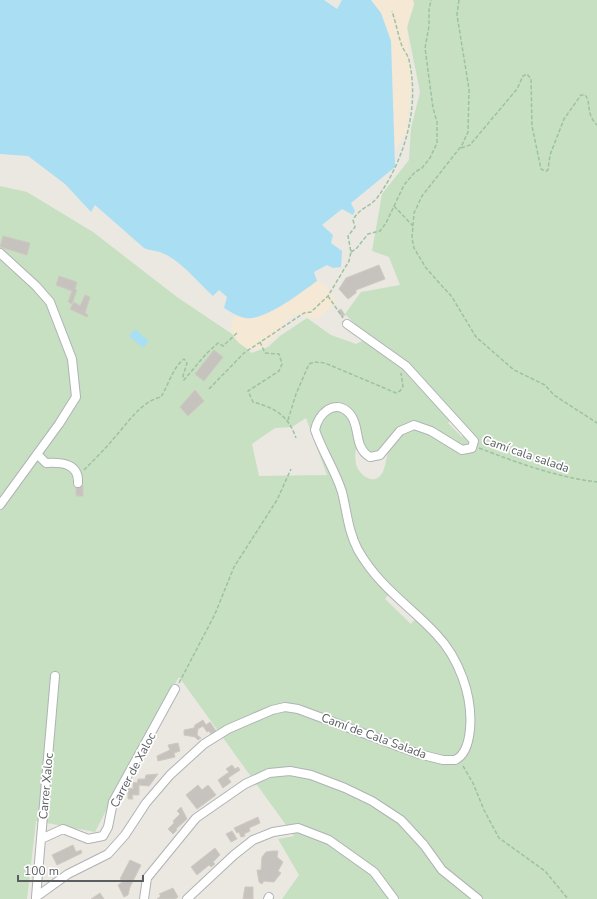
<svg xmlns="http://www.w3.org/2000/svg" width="597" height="899" font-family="'Nunito Sans',sans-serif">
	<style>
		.green { fill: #c6e0c1; fill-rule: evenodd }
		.sand { fill: #f5e8d4 }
		.water { fill: #aadef3 }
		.building { fill: #c6c3bf; stroke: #cfc9c1 }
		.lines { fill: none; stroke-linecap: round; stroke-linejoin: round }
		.minor-casing { stroke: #afb3b6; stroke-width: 10 }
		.path { stroke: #9dc2a2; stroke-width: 1.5; stroke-dasharray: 4 2; stroke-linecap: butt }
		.minor { stroke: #fff; stroke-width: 8 }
		.labels { text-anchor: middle; stroke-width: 3.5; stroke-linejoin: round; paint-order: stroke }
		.street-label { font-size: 12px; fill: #5a5e61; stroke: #fff }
	</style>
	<rect width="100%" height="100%" fill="#ebe8e2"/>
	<!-- green -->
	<path class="green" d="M 413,0 L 597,0 L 597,899 L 282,899 L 299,875 L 278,839 L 294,836 L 179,677 L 144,737 L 95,832 L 36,821 L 27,899 L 0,899 L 0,186 L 27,192 L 93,232 L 177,297 L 232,334 L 251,353 L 268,347 L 280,336 L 307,318 L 331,335 L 356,344 L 364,340 L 363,332 L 345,314 L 361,292 L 400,285 L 389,257 L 372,251 L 382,194 L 409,160 L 411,128 L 420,92 L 407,27 L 414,4 ZM 306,418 L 327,475 L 259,476 L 252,444 L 275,428 L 292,427 ZM 452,419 L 466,433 L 462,437 L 448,423 ZM 356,448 C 368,463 373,463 388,452 C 386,459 385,472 380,476 C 371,485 358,473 356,464 C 355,458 355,453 356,448 ZM 389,594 L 415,619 L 411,624 L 385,599 Z"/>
	<!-- sand -->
	<path class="sand" d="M 371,0 L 413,0 L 414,4 L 407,27 L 412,87 L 406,133 L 395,151 L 391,41 L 381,13 Z
		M 317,281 L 326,285 L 336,302 L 318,319 L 295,314 L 282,325 L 284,328 C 276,334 268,344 259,348 C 249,353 236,343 232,333 C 230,327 233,320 235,315 L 247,319 L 288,302 Z"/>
	<!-- water -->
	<path class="water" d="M 0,0 L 324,0 L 337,9 L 342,0 L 371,0 L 381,13 L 391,41 L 395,167 L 351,203 L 355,211 L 353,215 L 342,209 L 322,225 L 333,235 L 331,243 L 342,251 L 341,267 L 333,268 L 327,265 L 314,272 L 317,281 C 303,291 265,321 246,318 C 238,317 231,312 224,308 L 227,297 L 219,290 L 213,296 C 199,283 179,259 162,253 C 156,250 150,251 144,248 L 95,205 L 91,212 L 65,184 L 28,156 L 0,154 Z
		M 135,329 L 149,341 L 143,348 L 129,336 Z"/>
	<!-- building -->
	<path class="building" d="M 3,236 L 30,243 L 27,255 L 0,247 Z
		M 379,265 L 385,279 L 356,290 L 356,293 L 348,299 L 339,289 L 346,278 Z
		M 59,276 L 77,282 L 75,289 L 77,290 L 72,304 L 68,302 L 72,291 L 56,285 Z
		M 85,295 L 90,297 L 85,313 L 88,315 L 87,317 L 70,309 L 74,302 L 80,306 Z
		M 341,309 L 345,315 L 342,317 L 338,311 Z
		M 214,350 L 223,357 L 204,381 L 195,374 Z
		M 195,390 L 204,401 L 188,416 L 180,407 Z
		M 76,486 L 83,486 L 83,496 L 76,496 Z
		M 203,720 L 206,725 L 210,722 L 216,731 L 211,734 L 209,731 L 207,732 L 203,726 L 198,729 L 197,735 L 201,738 L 198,740 L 195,737 L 184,735 L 184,730 L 194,728 L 195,725 Z
		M 178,743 L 180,751 L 174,753 L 175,757 L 158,761 L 157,756 L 170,750 L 168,745 Z
		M 232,765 L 235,769 L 238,767 L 240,770 L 228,778 L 231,782 L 223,788 L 218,780 L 229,772 L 226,769 Z
		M 158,774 L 149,786 L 139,785 L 139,795 L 132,795 L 133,799 L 128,799 L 128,788 L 133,789 L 133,782 L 137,783 L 138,779 L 145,779 L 146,775 Z
		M 198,785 L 202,790 L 208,785 L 216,795 L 197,809 L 186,795 Z
		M 181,807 L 187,819 L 176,829 L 177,830 L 173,834 L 168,829 L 174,823 L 173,821 L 180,814 L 177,811 Z
		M 258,817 L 260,823 L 249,828 L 250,831 L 244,834 L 245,836 L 241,837 L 239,832 L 237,833 L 234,828 Z
		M 232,831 L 237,839 L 231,842 L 226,834 Z
		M 73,845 L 76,852 L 81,850 L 82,853 L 57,865 L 52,855 Z
		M 215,848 L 220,855 L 213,862 L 215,864 L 211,867 L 209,865 L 197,875 L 191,867 Z
		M 272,851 L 278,851 L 277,857 L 283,862 L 278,871 L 281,873 L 274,882 L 264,881 L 262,884 L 259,882 L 257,870 L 261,870 L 262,857 L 266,852 Z
		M 130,860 L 141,865 L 130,887 L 128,895 L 124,897 L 118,885 L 124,881 L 120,879 Z
		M 245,887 L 253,887 L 253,899 L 243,899 Z
		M 173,888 L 178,897 L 175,899 L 157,899 L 161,896 L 159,894 Z
		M 100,893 L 104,899 L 91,899 Z"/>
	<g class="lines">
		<defs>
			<path id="minor" d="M 0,253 L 36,286 L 50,302 L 72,359 L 76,397 L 59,424 L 0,505
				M 37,454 L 46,463 C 63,462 79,464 78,483
				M 41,839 L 63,829 L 88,839 L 103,836 L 108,827 L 113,802 L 175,689
				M 36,897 L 55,676
				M 36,899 L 36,897 L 68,874 L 108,854 L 125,835 L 146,803 L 170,775 L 204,744 L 228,729 L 272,710 L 285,707 L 298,709 L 419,754 L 443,760 L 455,760 C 466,755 469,740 470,729 C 473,696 459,658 436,634 C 408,604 380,588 358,550 C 348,531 347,512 342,492 C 335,470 322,451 315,430 C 318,414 335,397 350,414 C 361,427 353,447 370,457 L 380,455 L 400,431 L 414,425 L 431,431 L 462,450 L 472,448 L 474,441 L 406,366 L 347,324
				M 144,899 L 147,878 L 196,818 L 245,784 L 269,773 L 290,771 L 311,775 L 345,788 L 372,801 L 401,820 L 424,845 L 442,870 L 478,899
				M 187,899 L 234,855 L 253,840 L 273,832 L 298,828 L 329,840 L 374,872 L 394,899
				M 268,899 L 269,897"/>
		</defs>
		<!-- minor casing -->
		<use href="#minor" class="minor-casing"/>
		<!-- path -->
		<path class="path" d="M 459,0 L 457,15 L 469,89 L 468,132 L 462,145 L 422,196 L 414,213 L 412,238 L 414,248 L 426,268 L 452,297 L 476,337 L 514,370 L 545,385 L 554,395 L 597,423
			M 461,148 L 470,145 L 517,89 L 523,76 L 527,74 L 531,79 L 532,126 L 541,169 L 546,171 L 548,170 L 550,155 L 564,119 L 581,95 L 585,95 C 592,103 585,113 597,125
			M 394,206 L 413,226
			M 351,252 L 356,249 L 368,234 L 380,231 L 386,223 L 404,185 L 415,172 L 422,168 L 430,158 L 437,143 L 437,122 L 433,108 L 425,48 L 429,26 L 429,10 L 431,0
			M 328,296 L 343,318
			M 260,342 L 265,353 L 279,354 L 282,364 L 279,371 L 248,391 L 253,402 C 275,408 288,415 296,438
			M 209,389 L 244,353 L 304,313 L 311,312 L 328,296 L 349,261 L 351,252 L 348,236 L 355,227 L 353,220 C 360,207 370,207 377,198 C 405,160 420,106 409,60 C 408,55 404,51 402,46 C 398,35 396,23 392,11
			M 288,420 L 296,394 L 309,364 L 314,362 L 325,363 L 396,393 L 400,391 L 403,386 L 401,373
			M 479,448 C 518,463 556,477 597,482
			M 84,470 C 94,460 105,449 114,438 C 128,423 140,402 161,397 C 169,384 173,367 184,359 L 187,363 L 183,376 L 184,380 L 206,354 L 218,343 L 223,346 L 238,332
			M 179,683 L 215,614 L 234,567 L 277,500 L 291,469
			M 463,766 L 473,783 L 484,810 L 499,838 L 545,871 L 568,899"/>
		<!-- minor -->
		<use href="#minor" class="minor"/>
	</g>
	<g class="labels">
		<!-- street labels -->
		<g class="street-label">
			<text transform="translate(526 454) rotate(19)" y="4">Camí cala salada</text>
			<text transform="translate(374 736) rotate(20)" y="4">Camí de Cala Salada</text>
			<text transform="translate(133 770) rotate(-62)" y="4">Carrer de Xaloc</text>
			<text transform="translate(46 786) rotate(-85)" y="4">Carrer Xaloc</text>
		</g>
	</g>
	<!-- scale -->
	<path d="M18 875v6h125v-6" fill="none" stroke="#5a5e61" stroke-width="2"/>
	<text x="24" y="875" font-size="12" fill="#5a5e61" stroke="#ffffff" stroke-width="3" paint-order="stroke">100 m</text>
</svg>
